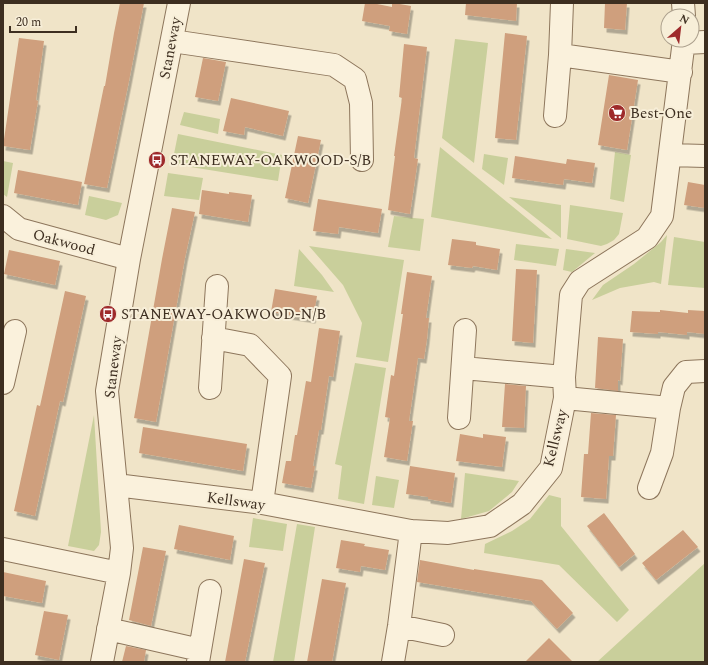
<svg xmlns="http://www.w3.org/2000/svg" width="708" height="665" font-family="Spectral,serif">
	<style>
		.green { fill: #c9cf9b }
		.building { fill: #cf9f7d; filter: url(#shadow) }
		.lines { fill: none; stroke-linecap: round; stroke-linejoin: round }
		.minor-casing { stroke: #8d765c; stroke-width: 24 }
		.minor { stroke: #faf1dc; stroke-width: 22 }
		.labels { text-anchor: middle; stroke-width: 4; stroke-linejoin: round; paint-order: stroke }
		.street-label { font-size: 15px; fill: #3d2e20; stroke: #f7eed8 }
		.poi-label { font-size: 15px; fill: #3d2e20; stroke: #f7eed8; text-anchor: start }
	</style>
	<defs>
		<filter id="shadow"><feDropShadow dx="2.5" dy="4.5" stdDeviation="0" flood-color="#0004"/></filter>
	</defs>
	<rect width="100%" height="100%" fill="#f0e4c8"/>
	<!-- green -->
	<path class="green" d="M 455,39 L 488,43 L 474,163 L 442,138 Z
		M 184,112 L 220,119 L 218,134 L 180,125 Z
		M 178,134 L 282,155 L 278,181 L 172,164 Z
		M 440,147 L 552,239 L 431,217 Z
		M 615,152 L 631,155 L 624,202 L 610,199 Z
		M 484,154 L 508,158 L 504,185 L 482,169 Z
		M 3,161 L 13,163 L 7,197 L 3,194 Z
		M 168,173 L 203,178 L 199,200 L 164,196 Z
		M 89,196 L 122,203 L 118,215 L 106,220 L 85,215 Z
		M 509,197 L 561,205 L 561,238 Z
		M 570,205 L 623,213 L 619,234 L 614,240 L 607,244 L 601,246 L 567,239 Z
		M 394,216 L 424,219 L 420,251 L 388,247 Z
		M 667,235 L 661,284 L 654,282 L 620,288 L 592,300 L 603,285 L 634,264 L 661,242 Z
		M 674,237 L 705,242 L 705,288 L 668,285 Z
		M 516,244 L 559,249 L 556,266 L 514,260 Z
		M 309,246 L 404,260 L 388,362 L 356,357 L 362,323 L 343,285 Z
		M 299,249 L 322,275 L 334,292 L 294,286 Z
		M 566,249 L 595,253 L 572,272 L 563,270 Z
		M 355,363 L 386,368 L 364,504 L 338,499 L 342,466 L 335,464 Z
		M 94,415 L 101,532 L 99,545 L 94,551 L 68,546 Z
		M 465,473 L 519,481 L 512,492 L 489,511 L 461,519 Z
		M 376,476 L 399,480 L 394,508 L 372,505 Z
		M 549,495 L 561,498 L 561,526 L 629,610 L 617,622 L 559,565 L 484,553 L 485,544 L 512,531 L 530,519 Z
		M 253,518 L 287,524 L 283,551 L 249,547 Z
		M 297,524 L 315,527 L 294,662 L 273,662 Z
		M 705,563 L 705,662 L 597,662 Z"/>
	<!-- building -->
	<path class="building" d="M 120,3 L 144,3 L 129,81 L 107,188 L 84,184 L 104,86 L 105,86 L 114,33 Z
		M 365,3 L 372,3 L 392,7 L 392,3 L 394,3 L 411,6 L 407,34 L 389,31 L 390,26 L 362,21 Z
		M 466,3 L 517,3 L 516,21 L 465,15 Z
		M 605,3 L 627,3 L 625,30 L 604,28 Z
		M 505,33 L 527,36 L 516,140 L 495,138 Z
		M 19,38 L 44,41 L 36,100 L 38,101 L 30,150 L 3,146 Z
		M 404,44 L 427,47 L 414,158 L 418,159 L 410,214 L 388,210 L 395,156 L 394,156 L 402,98 L 399,97 Z
		M 203,58 L 226,62 L 218,101 L 195,97 Z
		M 609,75 L 638,80 L 627,150 L 598,145 Z
		M 231,98 L 289,111 L 283,136 L 245,127 L 244,135 L 223,131 Z
		M 298,136 L 321,140 L 308,203 L 285,198 Z
		M 515,156 L 566,164 L 567,159 L 595,163 L 592,183 L 564,179 L 563,185 L 512,178 Z
		M 18,170 L 82,182 L 78,205 L 14,193 Z
		M 688,182 L 705,185 L 705,208 L 684,205 Z
		M 202,190 L 229,194 L 229,192 L 252,195 L 248,222 L 199,214 Z
		M 318,199 L 382,209 L 378,233 L 339,227 L 338,234 L 313,231 Z
		M 172,208 L 195,212 L 185,258 L 156,422 L 134,418 L 162,259 Z
		M 452,239 L 476,242 L 476,245 L 500,249 L 497,270 L 473,266 L 472,268 L 448,265 Z
		M 9,250 L 60,261 L 55,285 L 4,274 Z
		M 516,269 L 537,270 L 533,343 L 512,341 Z
		M 407,272 L 432,276 L 426,318 L 429,318 L 427,339 L 424,359 L 418,358 L 409,421 L 413,421 L 407,461 L 384,457 L 390,418 L 385,417 L 391,375 L 394,376 L 403,314 L 401,314 Z
		M 275,289 L 317,296 L 313,319 L 271,312 Z
		M 65,291 L 86,296 L 63,402 L 60,401 L 35,516 L 14,511 L 37,405 L 40,406 Z
		M 660,310 L 688,313 L 688,310 L 705,311 L 705,334 L 687,332 L 687,335 L 658,332 L 658,334 L 630,332 L 632,311 L 660,312 Z
		M 319,328 L 340,331 L 333,377 L 329,376 L 321,430 L 319,430 L 313,466 L 315,466 L 311,488 L 282,483 L 286,461 L 291,461 L 295,435 L 297,435 L 306,381 L 311,382 Z
		M 598,337 L 623,339 L 620,381 L 618,380 L 618,391 L 595,388 Z
		M 505,384 L 526,386 L 524,428 L 502,427 Z
		M 591,413 L 616,415 L 613,456 L 609,456 L 606,499 L 581,497 L 584,454 L 588,454 Z
		M 143,427 L 247,444 L 243,471 L 139,453 Z
		M 460,434 L 483,438 L 483,434 L 506,437 L 502,467 L 456,461 Z
		M 410,466 L 455,473 L 451,503 L 428,499 L 428,497 L 406,494 Z
		M 604,513 L 635,554 L 619,567 L 587,526 Z
		M 179,525 L 234,536 L 230,560 L 174,549 Z
		M 683,530 L 698,547 L 656,580 L 642,563 Z
		M 341,540 L 365,544 L 364,546 L 389,550 L 385,570 L 361,566 L 360,572 L 336,568 Z
		M 143,547 L 166,551 L 151,626 L 129,620 Z
		M 244,559 L 265,563 L 245,662 L 225,662 Z
		M 420,560 L 474,570 L 474,569 L 542,580 L 573,613 L 557,629 L 531,601 L 417,582 Z
		M 3,572 L 46,581 L 42,603 L 3,596 Z
		M 322,579 L 346,583 L 332,662 L 307,662 Z
		M 44,611 L 68,615 L 59,660 L 35,655 Z
		M 549,638 L 573,662 L 525,662 Z
		M 126,646 L 146,650 L 144,662 L 122,662 Z"/>
	<g class="lines">
		<defs>
			<path id="minor" d="M 683,3 L 684,16
				M 172,41 L 334,65 L 355,79 L 361,103 L 362,160
				M 685,43 L 705,42
				M 560,55 L 681,72
				M 555,116 L 560,55 L 562,3
				M 670,155 L 705,156
				M 3,216 L 19,229 L 129,259
				M 213,338 L 250,345 L 280,376 L 262,503
				M 463,368 L 564,377
				M 3,383 L 15,331
				M 210,388 L 217,286
				M 565,398 L 669,408
				M 459,418 L 465,330
				M 116,485 L 262,503 L 411,531 L 448,533 L 490,526 L 522,504 L 551,468 L 565,398 L 564,377 L 571,295 L 580,281 L 647,238 L 662,216 L 684,40
				M 649,488 L 662,453 L 669,408 L 674,387 L 686,372 L 705,371
				M 3,549 L 119,573
				M 399,626 L 443,635
				M 108,629 L 200,650
				M 102,662 L 119,573 L 122,548 L 116,485 L 107,391 L 129,259 L 179,3
				M 198,662 L 210,591
				M 393,662 L 399,626 L 411,531"/>
		</defs>
		<!-- minor casing -->
		<use href="#minor" class="minor-casing"/>
		<!-- minor -->
		<use href="#minor" class="minor"/>
	</g>
	<!-- icons -->
	<defs>
		<symbol id="supermarket-disc" viewBox="-11 -11 22 22"><circle r="9.5" fill="#9e2a2b" stroke="#f7eed8"/><path d="M-6-5.5h2.5l.6 2H6L4.5 2H-2.5L-4.4-4H-6ZM-1.5 3.2a1.3 1.3 0 1 0 .1 0ZM3 3.2a1.3 1.3 0 1 0 .1 0Z" fill="#fff"/></symbol>
		<symbol id="bus-disc" viewBox="-11 -11 22 22"><circle r="9.5" fill="#9e2a2b" stroke="#f7eed8"/><path d="M-5-6H5V4H4V6H2V4H-2V6H-4V4H-5ZM-3.5-4V0h7V-4ZM-3.5 1.2v1.5H-2V1.2ZM2 1.2v1.5H3.5V1.2Z" fill="#fff"/></symbol>
	</defs>
	<g fill-rule="evenodd">
		<use href="#supermarket-disc" x="607" y="103" width="20" height="20"/>
		<use href="#bus-disc" x="147" y="150" width="20" height="20"/>
		<use href="#bus-disc" x="98" y="304" width="20" height="20"/>
	</g>
	<g class="labels">
		<!-- street labels -->
		<g class="street-label">
			<text transform="translate(170 48) rotate(-79)" y="5">Staneway</text>
			<text transform="translate(64 242) rotate(15)" y="5">Oakwood</text>
			<text transform="translate(113 367) rotate(-83)" y="5">Staneway</text>
			<text transform="translate(555 438) rotate(-76)" y="5">Kellsway</text>
			<text transform="translate(236 501) rotate(8)" y="5">Kellsway</text>
		</g>
		<!-- poi labels -->
		<g class="poi-label">
			<text x="630" y="118">Best-One</text>
			<text x="170" y="165">STANEWAY-OAKWOOD-S/B</text>
			<text x="121" y="319">STANEWAY-OAKWOOD-N/B</text>
		</g>
	</g>
	<!-- border -->
	<rect width="708" height="665" fill="none" stroke="#3d2e20" stroke-width="8"/>
	<!-- north arrow -->
	<g transform="translate(680 28) rotate(28)"><circle r="19" fill="#f7eed8" stroke="#ada18e"/>
	<path d="M0-3L7 15L0 10L-7 15Z" fill="#9e2a2b"/>
	<text y="-6" font-size="11" font-weight="bold" text-anchor="middle" fill="#3d2e20">N</text>
	</g>
	<!-- scale -->
	<path d="M10 26v6h66v-6" fill="none" stroke="#3d2e20" stroke-width="2"/>
	<text x="16" y="26" font-size="12" fill="#3d2e20" stroke="#f7eed8" stroke-width="3" paint-order="stroke">20 m</text>
</svg>
